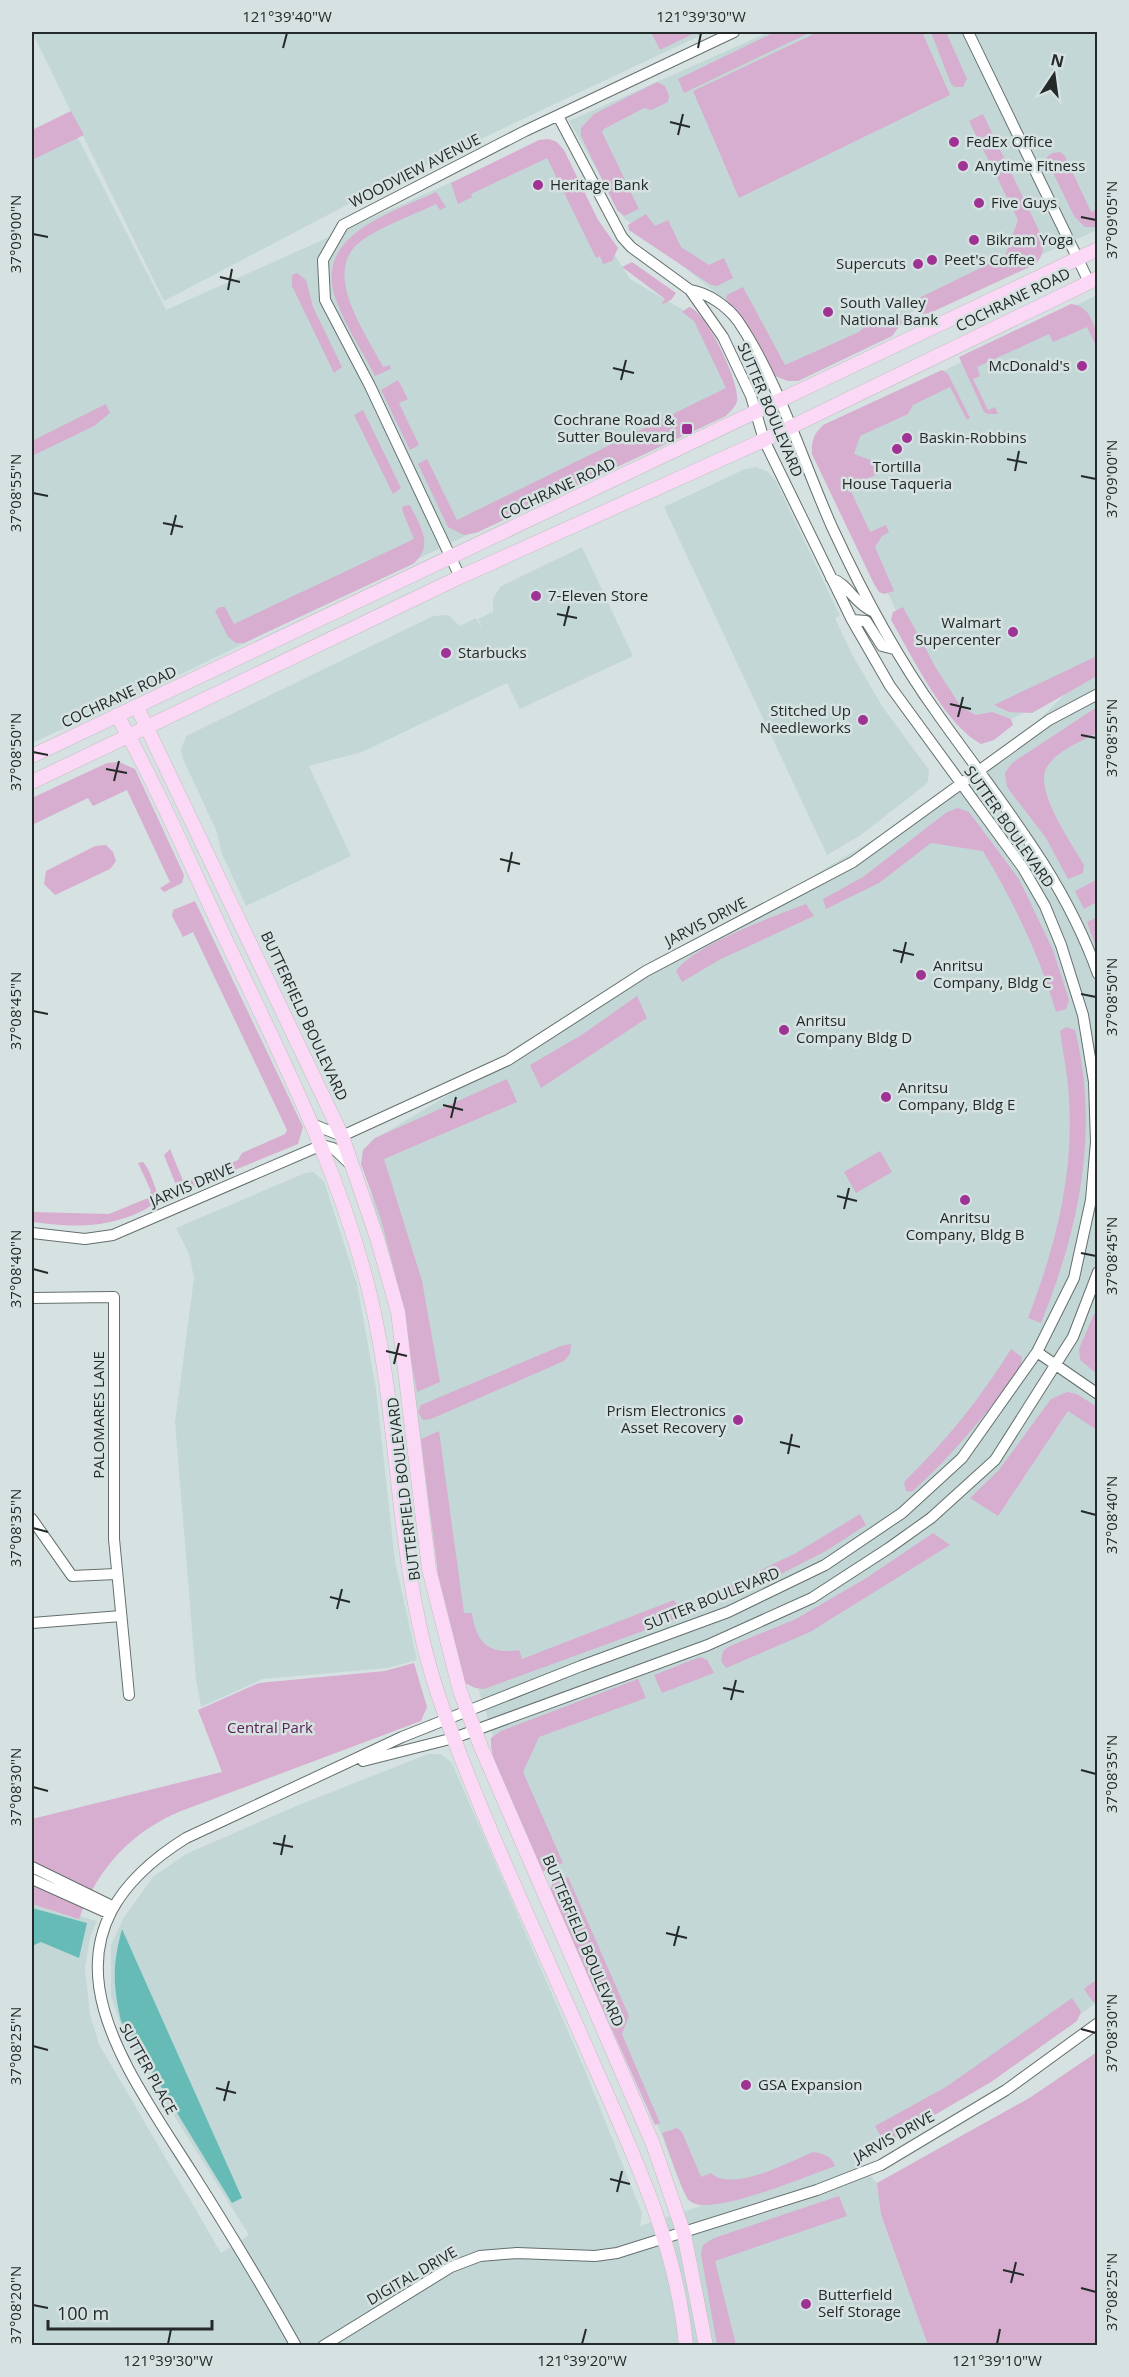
<svg xmlns="http://www.w3.org/2000/svg" width="1129" height="2377" font-family="'Open Sans',sans-serif">
	<style>
		.built { fill: #c3d8d6 }
		.green { fill: #d7add0 }
		.water { fill: #67bbb7 }
		.lines { fill: none; stroke-linecap: round; stroke-linejoin: round }
		.minor-casing { stroke: #646f6e; stroke-width: 12 }
		.major-casing { stroke: #bdbfbf; stroke-width: 15 }
		.minor { stroke: #fff; stroke-width: 10 }
		.major { stroke: #fbd9f6; stroke-width: 14 }
		.ticks { fill: none; stroke: #242929; stroke-width: 2 }
		.poi-dot { fill: #9e3394; stroke: #d6e2e1; stroke-width: 2 }
		.labels { text-anchor: middle; stroke-width: 5; stroke-linejoin: round; paint-order: stroke }
		.poi-label { font-size: 15px; fill: #242929; stroke: #d6e2e1; text-anchor: start }
		.street-label { font-size: 15px; fill: #242929; stroke: #d6e2e1 }
		.park-label { font-size: 15px; fill: #591e53; stroke: #d6e2e1 }
		.neatline { fill: none; stroke: #242929; stroke-width: 2 }
		.ticks-label { font-size: 15px; text-anchor: middle; fill: #242929 }
	</style>
	<rect width="100%" height="100%" fill="#d6e2e1"/>
	<!-- built -->
	<path class="built" d="M 32,32 L 708,32 L 402,176 L 164,301 Z
		M 769,32 L 1097,32 L 1097,230 L 786,368 L 733,307 L 624,218 L 569,121 Z
		M 76,134 L 166,310 L 546,140 L 578,198 L 630,279 L 699,319 L 733,394 L 601,470 L 140,694 L 32,743 L 32,155 Z
		M 1097,295 L 1097,2006 L 1096,2003 L 980,2087 L 856,2160 L 877,2183 L 881,2216 L 928,2345 L 32,2345 L 32,1902 L 97,1921 L 90,1938 L 85,1968 L 90,2015 L 99,2044 L 221,2253 L 249,2235 L 126,2039 L 111,1997 L 111,1945 L 124,1917 L 154,1876 L 186,1854 L 296,1806 L 428,1754 L 441,1754 L 452,1763 L 584,2068 L 642,2213 L 640,2226 L 701,2206 L 687,2199 L 632,2061 L 502,1765 L 438,1557 L 365,1159 L 370,1142 L 989,770 L 1066,693 L 978,735 L 906,632 L 814,435 Z
		M 756,467 L 767,471 L 776,481 L 840,616 L 835,618 L 853,656 L 882,706 L 929,770 L 928,781 L 924,786 L 861,835 L 827,855 L 664,507 L 745,469 Z
		M 582,547 L 633,656 L 520,709 L 507,683 L 362,752 L 309,766 L 351,856 L 246,906 L 222,854 L 216,830 L 182,757 L 181,749 L 186,736 L 433,616 L 448,615 L 460,626 L 476,618 L 483,630 L 478,619 L 493,612 L 493,598 L 501,586 Z
		M 313,1172 L 324,1181 L 357,1284 L 376,1389 L 395,1561 L 417,1660 L 388,1668 L 263,1679 L 201,1707 L 196,1679 L 175,1422 L 194,1278 L 189,1254 L 176,1228 L 305,1173 Z"/>
	<!-- green -->
	<path class="green" d="M 658,32 L 697,32 L 660,50 L 652,34 Z
		M 775,32 L 811,32 L 684,93 L 678,79 Z
		M 818,32 L 922,32 L 950,95 L 739,198 L 693,91 Z
		M 931,32 L 946,32 L 967,79 L 963,87 L 955,87 L 951,84 Z
		M 657,82 L 665,86 L 669,96 L 668,102 L 651,110 L 644,108 L 604,129 L 602,132 L 639,209 L 624,216 L 617,210 L 581,136 L 581,128 L 594,114 Z
		M 71,111 L 84,135 L 32,160 L 32,130 Z
		M 983,114 L 1042,237 C 1044,249 1043,255 1036,264 L 930,313 L 922,314 L 915,300 L 1005,256 L 1018,220 L 969,121 Z
		M 549,139 L 557,142 L 564,150 L 598,220 L 618,248 L 612,261 L 603,264 L 600,256 L 596,258 L 547,158 L 471,194 L 472,197 L 458,204 L 451,183 L 539,140 Z
		M 1060,152 L 1065,156 L 1091,212 L 1097,209 L 1097,227 L 1085,227 L 1074,216 L 1046,158 L 1052,153 Z
		M 436,192 L 446,207 L 440,210 L 436,204 C 412,216 383,225 361,241 C 320,272 366,333 383,367 L 390,365 L 391,369 L 375,376 C 362,350 344,324 335,297 C 314,234 394,212 436,192 Z
		M 646,214 L 655,226 L 668,220 L 681,247 L 709,265 L 724,258 L 733,278 L 717,286 L 711,285 L 629,230 L 628,225 Z
		M 632,262 L 676,293 L 671,300 L 661,305 L 665,299 L 622,267 Z
		M 297,273 L 306,280 L 313,307 L 342,367 L 334,373 L 292,286 L 292,275 Z
		M 743,287 L 785,365 L 859,332 L 865,326 L 899,313 L 902,323 L 892,336 L 798,381 L 788,381 L 775,376 L 755,338 L 726,299 L 727,295 Z
		M 1071,304 C 1091,305 1098,331 1097,348 L 1087,327 L 1053,342 L 1049,334 L 977,367 L 980,376 L 973,379 L 988,410 L 995,407 L 998,414 L 988,414 L 984,412 L 959,357 Z
		M 689,307 C 706,311 741,384 737,401 C 736,407 730,411 726,416 L 476,533 L 464,535 L 448,527 L 418,464 L 427,459 L 457,520 L 726,388 L 694,321 L 682,312 Z
		M 942,370 L 948,374 L 970,418 L 967,420 L 950,387 L 913,405 L 908,414 L 860,436 L 854,454 L 873,461 L 880,473 L 849,487 L 870,532 L 886,525 L 889,532 L 882,536 L 875,547 L 894,591 L 884,594 L 879,592 L 874,584 L 812,454 C 811,441 814,434 823,425 Z
		M 398,380 L 408,399 L 399,403 L 419,445 L 410,450 L 381,390 Z
		M 106,404 L 110,413 L 94,426 L 32,456 L 32,441 Z
		M 363,410 L 401,488 L 393,494 L 354,415 Z
		M 410,505 C 420,526 435,546 413,564 L 244,643 L 236,643 L 228,637 L 215,611 L 220,607 L 225,607 L 234,624 L 414,539 L 402,510 L 403,506 Z
		M 903,607 L 936,668 L 961,707 L 976,715 L 992,712 L 1011,719 L 1013,725 L 994,740 L 981,744 C 945,725 912,656 891,620 L 893,612 Z
		M 1097,656 L 1097,676 L 1032,713 L 1009,712 L 994,705 Z
		M 1097,707 L 1097,733 C 1082,741 1056,751 1047,767 C 1033,789 1072,844 1084,865 L 1083,873 L 1068,879 L 1046,838 L 1007,787 L 1005,773 L 1012,763 Z
		M 119,762 L 135,769 L 184,875 L 182,883 L 164,892 L 160,888 L 170,882 L 127,790 L 93,806 L 88,798 L 32,825 L 32,798 L 107,763 Z
		M 958,808 L 969,812 L 1019,879 L 1053,950 L 1069,1000 L 1066,1009 L 1056,1012 C 1039,954 1014,903 983,851 L 931,843 L 879,883 L 826,909 L 823,899 L 863,877 L 947,812 Z
		M 106,845 L 113,852 L 116,861 L 110,869 L 55,895 L 44,884 L 46,871 L 95,846 Z
		M 1096,880 L 1097,902 L 1084,909 L 1075,891 Z
		M 195,901 L 303,1127 L 298,1144 L 186,1190 L 176,1185 L 164,1155 L 170,1149 L 184,1183 L 238,1160 L 242,1153 L 285,1134 L 287,1130 L 193,932 L 183,937 L 172,916 L 173,910 Z
		M 806,904 L 814,916 L 719,960 L 682,982 L 676,971 C 694,945 774,916 806,904 Z
		M 1097,917 L 1097,950 L 1087,922 Z
		M 637,996 L 647,1018 L 541,1088 L 530,1065 L 583,1034 Z
		M 1066,1027 L 1075,1030 C 1100,1131 1079,1229 1041,1323 L 1028,1318 C 1055,1248 1074,1176 1069,1099 C 1068,1076 1063,1053 1060,1031 Z
		M 507,1079 L 517,1102 L 384,1159 L 422,1281 L 440,1382 L 417,1392 L 395,1273 L 381,1219 L 361,1164 L 363,1150 L 375,1138 Z
		M 880,1151 L 892,1172 L 856,1193 L 844,1172 Z
		M 143,1162 C 149,1168 152,1179 155,1187 C 161,1200 152,1206 142,1211 C 106,1229 70,1227 32,1222 L 32,1212 L 109,1214 L 148,1198 L 151,1191 L 138,1163 Z
		M 1094,1314 L 1097,1315 L 1097,1374 L 1080,1360 L 1079,1349 Z
		M 571,1344 L 570,1354 L 564,1361 L 431,1419 L 423,1420 L 418,1412 L 421,1405 L 561,1346 Z
		M 1011,1349 L 1022,1357 L 1021,1365 C 989,1412 954,1453 912,1492 L 906,1491 L 904,1482 C 946,1441 980,1399 1011,1349 Z
		M 1067,1392 L 1077,1394 L 1097,1407 L 1097,1430 L 1068,1411 L 998,1516 L 970,1498 L 999,1470 L 1051,1399 Z
		M 439,1431 L 464,1613 L 472,1613 C 476,1642 488,1655 519,1650 L 522,1659 L 674,1600 L 684,1616 L 484,1689 L 475,1688 L 465,1683 L 441,1599 L 421,1439 Z
		M 860,1514 L 866,1525 L 826,1551 L 734,1598 L 728,1586 L 796,1553 Z
		M 933,1533 L 950,1545 L 810,1632 L 726,1668 L 721,1661 L 723,1651 L 730,1646 L 796,1619 L 868,1577 Z
		M 700,1657 L 707,1660 L 714,1673 L 662,1693 L 654,1675 Z
		M 414,1663 L 427,1707 L 421,1721 L 181,1811 C 131,1832 98,1868 79,1919 L 32,1904 L 32,1819 L 222,1772 L 198,1710 L 259,1683 L 385,1671 Z
		M 638,1679 L 646,1698 L 539,1737 L 523,1772 L 563,1863 L 542,1872 C 528,1840 489,1770 491,1738 L 501,1731 Z
		M 568,1877 L 629,2016 L 622,2034 L 660,2123 L 655,2125 L 550,1892 L 552,1884 Z
		M 1097,1979 L 1097,2002 L 1093,2002 L 1084,1989 Z
		M 1072,1998 L 1081,2012 L 1077,2021 L 991,2082 L 885,2144 L 875,2126 L 946,2087 Z
		M 1097,2052 L 1097,2345 L 928,2345 L 881,2215 L 877,2183 L 1031,2097 Z
		M 677,2128 L 682,2132 L 701,2177 L 711,2173 C 732,2193 789,2162 813,2152 C 824,2154 831,2155 835,2166 C 810,2175 709,2218 690,2201 C 682,2194 667,2146 662,2133 Z
		M 839,2196 L 847,2216 L 715,2261 L 736,2345 L 717,2345 L 701,2254 L 703,2245 L 714,2238 Z"/>
	<!-- water -->
	<path class="water" d="M 32,1908 L 87,1923 L 79,1958 L 41,1942 L 32,1946 Z
		M 122,1929 L 242,2198 L 232,2203 L 121,2021 C 113,1985 112,1966 122,1929 Z"/>
	<g class="lines">
		<defs>
			<path id="minor" d="M 968,32 L 1089,282
				M 690,290 C 708,293 727,306 738,321 C 778,380 803,462 832,527 C 862,592 895,655 937,713 C 997,798 1063,875 1098,974
				M 460,577 L 370,386 L 325,300 L 323,260 L 343,225 L 525,131 L 734,32
				M 831,578 C 849,585 854,603 872,611
				M 852,620 L 866,621 L 882,646 L 894,649
				M 312,1124 L 342,1136 L 508,1060 L 646,971 L 853,862 L 1049,720 L 1098,694
				M 32,1233 L 85,1239 L 113,1235 L 322,1145 L 333,1148 L 352,1166
				M 32,1298 L 114,1297 L 114,1539 L 129,1695
				M 1037,1352 L 1098,1394
				M 32,1519 L 72,1576 L 116,1574
				M 32,1623 L 121,1616
				M 363,1761 L 454,1738 L 708,1645 L 812,1598 L 889,1548 L 931,1518 L 995,1460 L 1073,1337 L 1098,1272
				M 32,1867 L 114,1907
				M 32,1879 L 110,1914
				M 296,2346 C 263,2287 229,2231 193,2174 C 118,2056 26,1938 186,1838 L 402,1737 L 581,1666 L 728,1612 L 825,1565 L 902,1513 L 962,1458 L 1037,1352 L 1074,1278 L 1091,1200 L 1096,1142 L 1094,1082 L 1083,1015 L 1061,945 L 1045,906 L 1023,868 L 890,686 L 852,620 L 764,440 L 751,396 L 723,337 L 690,290 L 631,247 L 622,237 L 558,116
				M 323,2346 L 451,2267 L 480,2256 L 517,2253 L 595,2256 L 617,2253 L 817,2190 L 881,2165 L 1006,2090 L 1098,2023"/>
			<path id="major" d="M 137,707 L 342,1136 L 377,1238 L 398,1312 L 429,1569 L 460,1691 L 481,1747 L 653,2144 L 684,2234 L 706,2346
				M 117,715 C 161,793 196,878 235,959 C 288,1071 342,1177 371,1299 C 402,1432 395,1573 441,1703 C 484,1826 542,1945 594,2065 C 634,2155 677,2246 686,2346
				M 32,756 L 1098,249
				M 32,782 L 460,577 L 764,440 L 1098,278"/>
		</defs>
		<!-- minor casing -->
		<use href="#minor" class="minor-casing"/>
		<!-- major casing -->
		<use href="#major" class="major-casing"/>
		<!-- minor -->
		<use href="#minor" class="minor"/>
		<!-- major -->
		<use href="#major" class="major"/>
	</g>
	<!-- ticks -->
	<path class="ticks" d="M 283,48 L 287,33M 698,48 L 701,33M 670,122 L 690,127M 678,135 L 683,114M 1081,217 L 1096,220M 33,234 L 48,237M 220,277 L 240,282M 228,290 L 232,269M 613,368 L 634,373M 621,380 L 626,360M 1007,459 L 1027,463M 1015,471 L 1019,451M 1081,476 L 1096,479M 33,493 L 48,496M 163,523 L 183,527M 171,535 L 176,515M 557,614 L 577,618M 564,626 L 569,606M 950,704 L 971,709M 958,717 L 963,697M 1081,735 L 1096,738M 33,752 L 48,755M 106,769 L 127,773M 114,781 L 119,761M 500,859 L 520,864M 508,872 L 512,852M 893,950 L 914,955M 901,963 L 906,942M 1081,994 L 1096,997M 33,1011 L 48,1014M 443,1105 L 463,1110M 451,1118 L 456,1097M 837,1196 L 857,1201M 844,1209 L 849,1188M 1081,1253 L 1096,1256M 33,1269 L 48,1273M 386,1351 L 407,1356M 394,1364 L 399,1343M 780,1442 L 800,1447M 788,1454 L 792,1434M 1081,1511 L 1096,1515M 33,1528 L 48,1532M 330,1597 L 350,1602M 337,1609 L 342,1589M 723,1688 L 744,1692M 731,1700 L 736,1680M 1081,1770 L 1096,1774M 33,1787 L 48,1791M 273,1843 L 293,1847M 281,1855 L 285,1835M 666,1933 L 687,1938M 674,1946 L 679,1926M 1081,2029 L 1096,2033M 33,2046 L 48,2050M 216,2088 L 236,2093M 224,2101 L 229,2081M 610,2179 L 630,2184M 617,2192 L 622,2171M 1003,2270 L 1024,2275M 1011,2283 L 1016,2262M 1081,2288 L 1096,2292M 33,2305 L 48,2308M 168,2344 L 171,2329M 582,2344 L 586,2329M 997,2344 L 1000,2329"/>
	<!-- markers -->
	<g class="poi-dot">
		<circle cx="954" cy="142" r="6"/>
		<circle cx="963" cy="166" r="6"/>
		<circle cx="538" cy="185" r="6"/>
		<circle cx="979" cy="203" r="6"/>
		<circle cx="974" cy="240" r="6"/>
		<circle cx="932" cy="260" r="6"/>
		<circle cx="918" cy="264" r="6"/>
		<circle cx="828" cy="312" r="6"/>
		<circle cx="1082" cy="366" r="6"/>
		<rect x="681" y="423" width="12" height="12" rx="3"/>
		<circle cx="907" cy="438" r="6"/>
		<circle cx="897" cy="449" r="6"/>
		<circle cx="536" cy="596" r="6"/>
		<circle cx="1013" cy="632" r="6"/>
		<circle cx="446" cy="653" r="6"/>
		<circle cx="863" cy="720" r="6"/>
		<circle cx="921" cy="975" r="6"/>
		<circle cx="784" cy="1030" r="6"/>
		<circle cx="886" cy="1097" r="6"/>
		<circle cx="965" cy="1200" r="6"/>
		<circle cx="738" cy="1420" r="6"/>
		<circle cx="746" cy="2085" r="6"/>
		<circle cx="806" cy="2304" r="6"/>
	</g>
	<g class="labels">
		<!-- poi labels -->
		<g class="poi-label">
			<text x="966" y="147">FedEx Office</text>
			<text x="975" y="171">Anytime Fitness</text>
			<text x="550" y="190">Heritage Bank</text>
			<text x="991" y="208">Five Guys</text>
			<text x="986" y="245">Bikram Yoga</text>
			<text x="944" y="265">Peet's Coffee</text>
			<text x="906" y="269" text-anchor="end">Supercuts</text>
			<text x="840" y="308">South Valley<tspan x="840" dy="17">National Bank</tspan></text>
			<text x="1070" y="371" text-anchor="end">McDonald's</text>
			<text x="675" y="425" text-anchor="end">Cochrane Road &amp;<tspan x="675" dy="17">Sutter Boulevard</tspan></text>
			<text x="919" y="443">Baskin-Robbins</text>
			<text x="897" y="472" text-anchor="middle">Tortilla<tspan x="897" dy="17">House Taqueria</tspan></text>
			<text x="548" y="601">7-Eleven Store</text>
			<text x="1001" y="628" text-anchor="end">Walmart<tspan x="1001" dy="17">Supercenter</tspan></text>
			<text x="458" y="658">Starbucks</text>
			<text x="851" y="716" text-anchor="end">Stitched Up<tspan x="851" dy="17">Needleworks</tspan></text>
			<text x="933" y="971">Anritsu<tspan x="933" dy="17">Company, Bldg C</tspan></text>
			<text x="796" y="1026">Anritsu<tspan x="796" dy="17">Company Bldg D</tspan></text>
			<text x="898" y="1093">Anritsu<tspan x="898" dy="17">Company, Bldg E</tspan></text>
			<text x="965" y="1223" text-anchor="middle">Anritsu<tspan x="965" dy="17">Company, Bldg B</tspan></text>
			<text x="726" y="1416" text-anchor="end">Prism Electronics<tspan x="726" dy="17">Asset Recovery</tspan></text>
			<text x="758" y="2090">GSA Expansion</text>
			<text x="818" y="2300">Butterfield<tspan x="818" dy="17">Self Storage</tspan></text>
		</g>
		<!-- street labels -->
		<g class="street-label">
			<text transform="translate(415 171) rotate(-27)" y="5">WOODVIEW AVENUE</text>
			<text transform="translate(1013 300) rotate(-26)" y="5">COCHRANE ROAD</text>
			<text transform="translate(770 410) rotate(67)" y="5">SUTTER BOULEVARD</text>
			<text transform="translate(558 489) rotate(-25)" y="5">COCHRANE ROAD</text>
			<text transform="translate(119 697) rotate(-25)" y="5">COCHRANE ROAD</text>
			<text transform="translate(1009 827) rotate(55)" y="5">SUTTER BOULEVARD</text>
			<text transform="translate(706 922) rotate(-27)" y="5">JARVIS DRIVE</text>
			<text transform="translate(304 1016) rotate(65)" y="5">BUTTERFIELD BOULEVARD</text>
			<text transform="translate(192 1185) rotate(-23)" y="5">JARVIS DRIVE</text>
			<text transform="translate(99 1415) rotate(-90)" y="5">PALOMARES LANE</text>
			<text transform="translate(404 1489) rotate(-97)" y="5">BUTTERFIELD BOULEVARD</text>
			<text transform="translate(712 1599) rotate(-22)" y="5">SUTTER BOULEVARD</text>
			<text transform="translate(583 1941) rotate(67)" y="5">BUTTERFIELD BOULEVARD</text>
			<text transform="translate(148 2069) rotate(61)" y="5">SUTTER PLACE</text>
			<text transform="translate(894 2137) rotate(-29)" y="5">JARVIS DRIVE</text>
			<text transform="translate(412 2276) rotate(-30)" y="5">DIGITAL DRIVE</text>
		</g>
		<!-- park labels -->
		<g class="park-label">
			<text x="270" y="1733">Central Park</text>
		</g>
	</g>
	<!-- border -->
	<rect width="1129" height="2377" fill="none" stroke="#d6e2e1" stroke-width="66"/>
	<!-- north arrow -->
	<g transform="translate(1054 75) rotate(13)" stroke="#d6e2e1" stroke-width="4.5" paint-order="stroke">
	<path d="M0-4.5L10 22L0 15L-10 22Z" fill="#242929"/>
	<text y="-9" font-size="16" font-weight="bold" text-anchor="middle" fill="#242929">N</text>
	</g>
	<!-- scale -->
	<path d="M48 2320v9h164v-9" fill="none" stroke="#242929" stroke-width="3"/>
	<text x="57" y="2320" font-size="18" fill="#242929" stroke="#d6e2e1" stroke-width="4.5" paint-order="stroke">100 m</text>
	<rect x="33" y="33" width="1063" height="2311" class="neatline"/>
	<g class="ticks-label">
		<text x="287" y="22">121°39'40"W</text>
		<text x="701" y="22">121°39'30"W</text>
		<text transform="translate(1112 220) rotate(-90)" y="5">37°09'05"N</text>
		<text transform="translate(16 234) rotate(-90)" y="5">37°09'00"N</text>
		<text transform="translate(1112 479) rotate(-90)" y="5">37°09'00"N</text>
		<text transform="translate(16 493) rotate(-90)" y="5">37°08'55"N</text>
		<text transform="translate(1112 738) rotate(-90)" y="5">37°08'55"N</text>
		<text transform="translate(16 752) rotate(-90)" y="5">37°08'50"N</text>
		<text transform="translate(1112 997) rotate(-90)" y="5">37°08'50"N</text>
		<text transform="translate(16 1011) rotate(-90)" y="5">37°08'45"N</text>
		<text transform="translate(1112 1256) rotate(-90)" y="5">37°08'45"N</text>
		<text transform="translate(16 1269) rotate(-90)" y="5">37°08'40"N</text>
		<text transform="translate(1112 1515) rotate(-90)" y="5">37°08'40"N</text>
		<text transform="translate(16 1528) rotate(-90)" y="5">37°08'35"N</text>
		<text transform="translate(1112 1774) rotate(-90)" y="5">37°08'35"N</text>
		<text transform="translate(16 1787) rotate(-90)" y="5">37°08'30"N</text>
		<text transform="translate(1112 2033) rotate(-90)" y="5">37°08'30"N</text>
		<text transform="translate(16 2046) rotate(-90)" y="5">37°08'25"N</text>
		<text transform="translate(1112 2292) rotate(-90)" y="5">37°08'25"N</text>
		<text transform="translate(16 2305) rotate(-90)" y="5">37°08'20"N</text>
		<text x="168" y="2366">121°39'30"W</text>
		<text x="582" y="2366">121°39'20"W</text>
		<text x="997" y="2366">121°39'10"W</text>
	</g>
</svg>
